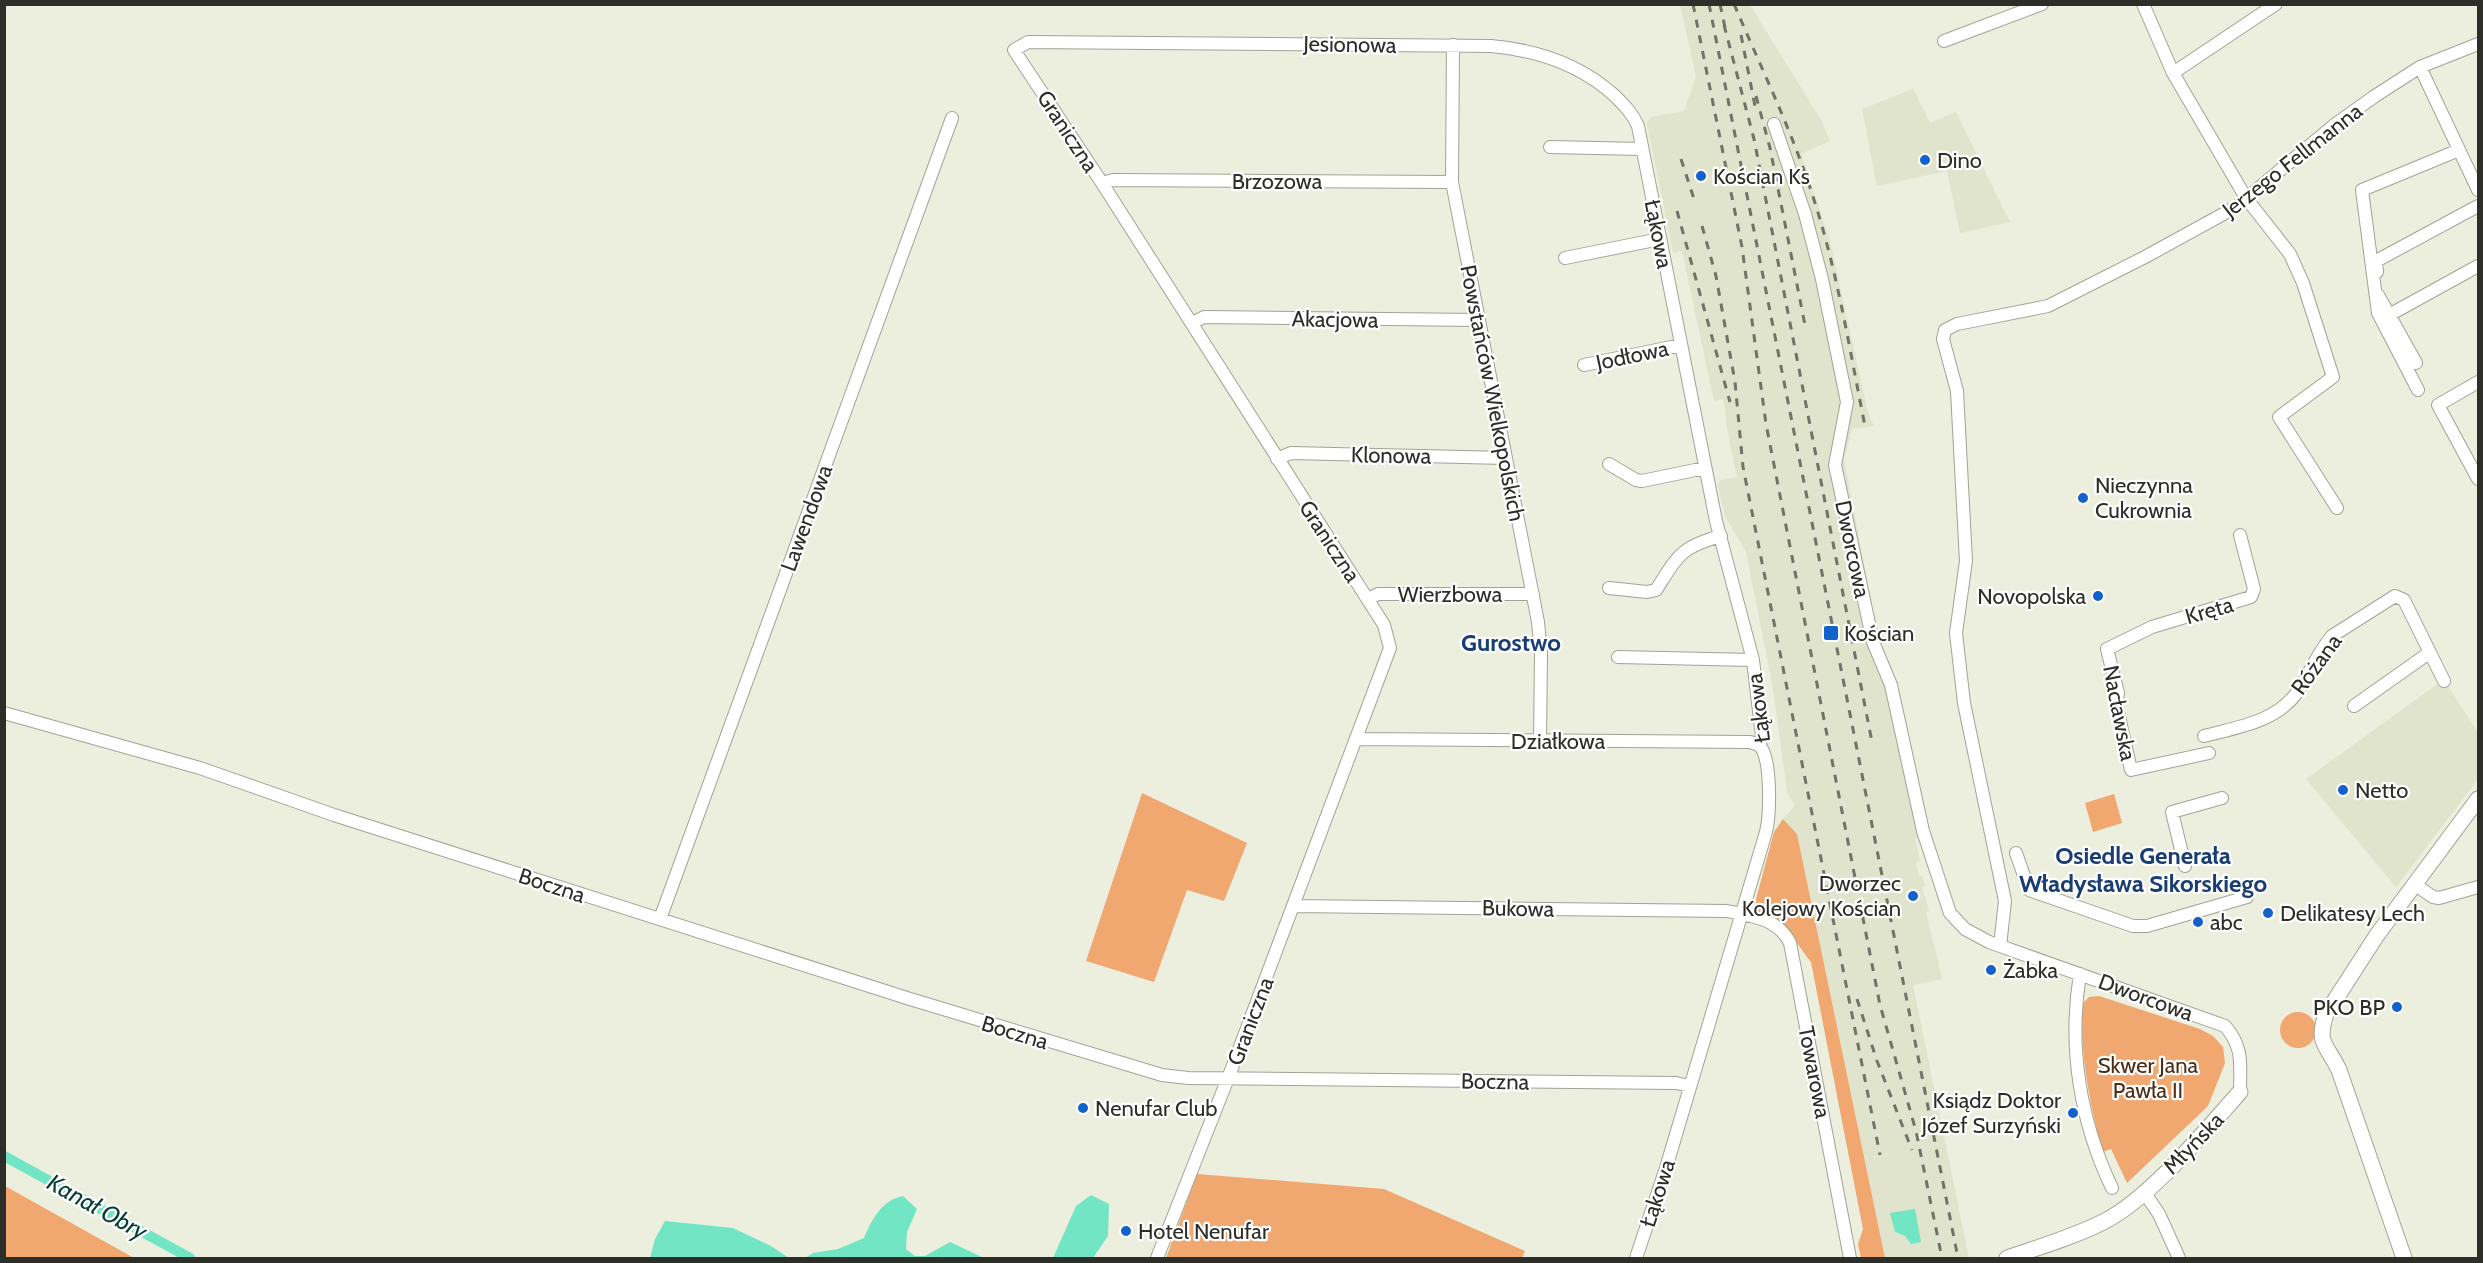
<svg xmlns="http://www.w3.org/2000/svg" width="2483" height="1263" font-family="Cabin,sans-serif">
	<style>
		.built { fill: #e0e4cc }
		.green { fill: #f0a770 }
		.water { fill: #72e6c4 }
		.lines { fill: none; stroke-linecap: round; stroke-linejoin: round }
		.canal { stroke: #72e6c4; stroke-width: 10 }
		.minor-casing { stroke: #a1a495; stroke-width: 14 }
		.tertiary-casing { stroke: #a1a495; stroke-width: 17 }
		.minor { stroke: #fff; stroke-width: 12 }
		.tertiary { stroke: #fff; stroke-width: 15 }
		.rail { stroke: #717369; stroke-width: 3; stroke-dasharray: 8 8; stroke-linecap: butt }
		.poi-dot { fill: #1362cc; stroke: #fff; stroke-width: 2 }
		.labels { text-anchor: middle; stroke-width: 4.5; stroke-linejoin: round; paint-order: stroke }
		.street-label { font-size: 22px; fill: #2d2e28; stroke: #fff }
		.poi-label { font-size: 22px; fill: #2d2e28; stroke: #fff; text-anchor: start }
		.park-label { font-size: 22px; fill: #4d2e15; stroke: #fff }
		.neighbourhood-label { font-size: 24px; font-weight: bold; fill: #1a3e73; stroke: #fff }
		.water-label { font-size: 24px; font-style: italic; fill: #073d30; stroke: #fff }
	</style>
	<rect width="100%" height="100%" fill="#eceede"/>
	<!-- built -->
	<path class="built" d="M 1680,5 L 1750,5 L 1821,120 L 1830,141 L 1801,154 L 1830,241 L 1868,413 L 1874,426 L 1852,429 L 1844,459 L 1879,643 L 1930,836 L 1915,839 L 1920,861 L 1916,862 L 1919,876 L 1922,876 L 1925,886 L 1922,887 L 1929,911 L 1926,912 L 1942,979 L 1913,985 L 1969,1258 L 1885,1258 L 1797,835 L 1783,819 L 1795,806 L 1787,791 L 1773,689 L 1746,552 L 1725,516 L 1718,485 L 1721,480 L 1737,477 L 1726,424 L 1726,414 L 1723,399 L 1714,401 L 1682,251 L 1673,253 L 1647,123 L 1651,117 L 1684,111 L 1696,77 Z
		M 1913,89 L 1930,123 L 1956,112 L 2010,222 L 1960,233 L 1947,171 L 1877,186 L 1862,109 Z
		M 2439,683 L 2447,685 L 2478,732 L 2478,779 L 2396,887 L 2306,779 Z"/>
	<!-- green -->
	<path class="green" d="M 1142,793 L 1247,843 L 1224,901 L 1187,890 L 1154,982 L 1086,961 Z
		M 2114,794 L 2122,823 L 2093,832 L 2085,803 Z
		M 1783,819 L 1797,834 L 1885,1258 L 1861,1258 L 1858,1244 L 1863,1229 L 1811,962 C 1789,934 1790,922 1753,910 L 1774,832 Z
		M 2099,996 L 2200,1029 L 2213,1036 L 2223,1047 L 2225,1063 L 2208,1106 L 2127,1183 L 2111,1149 L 2102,1152 C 2090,1102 2079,1054 2083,1003 L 2089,997 Z
		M2280 1030a18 18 0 1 1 36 0a18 18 0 1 1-36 0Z
		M 1197,1174 L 1384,1189 L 1525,1251 L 1522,1258 L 1166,1258 Z
		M 4,1186 L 5,1186 L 134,1258 L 5,1258 Z"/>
	<!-- water -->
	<path class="water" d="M 1091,1195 L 1109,1204 L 1108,1236 L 1093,1258 L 1053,1258 L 1076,1206 Z
		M 903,1196 L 917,1209 L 907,1232 L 906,1249 L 915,1256 L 925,1256 L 950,1242 L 984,1258 L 805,1258 L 813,1253 L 838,1249 L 864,1238 C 872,1219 882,1200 903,1196 Z
		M 1915,1209 L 1921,1242 L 1911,1244 L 1905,1236 L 1895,1232 L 1890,1213 Z
		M 665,1221 L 733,1228 L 771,1246 L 789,1258 L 650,1258 L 655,1239 Z"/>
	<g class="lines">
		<!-- canal -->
		<path class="canal" d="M 4,1156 L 190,1258"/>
		<defs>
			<path id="minor" d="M 2143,4 L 2173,73 L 2246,198 L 2290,254 L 2303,283 L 2333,377 L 2279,417 L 2337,508
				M 1944,41 L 2042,4
				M 1453,45 L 1452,182 L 1538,622 L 1541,653 L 1540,741
				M 2420,67 L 2478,190
				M 2173,73 L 2276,4
				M 1774,124 L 1805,214 L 1822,279 L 1847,402 L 1835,465 L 1873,642 L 1891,685 L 1923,831 L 1950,913 L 1965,929 L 1989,942 L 2225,1026 C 2244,1048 2240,1064 2240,1092
				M 1550,147 L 1642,149
				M 1102,183 L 1113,180 L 1452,182
				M 1565,258 L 1660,239
				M 2377,272 L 2376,261 L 2478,206
				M 2378,295 L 2416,363
				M 2389,315 L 2478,266
				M 1192,323 L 1204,317 L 1479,320
				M 1584,365 L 1681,345
				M 2478,382 L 2438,405 L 2478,479
				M 2418,390 L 2378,313 L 2362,190 L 2459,150
				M 1277,459 L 1291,453 L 1506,458
				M 1609,464 L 1636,480 L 1642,481 L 1705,468
				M 1609,588 L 1647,592 L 1656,590 C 1678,556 1680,547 1721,536
				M 1368,599 L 1378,594 L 1533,594
				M 1618,657 L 1753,660
				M 2354,706 L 2429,653
				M 4,713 L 200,768 L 334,815 L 910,999 L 1162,1075 L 1188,1078 L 1676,1083 L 1690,1086
				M 2204,736 C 2238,727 2277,722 2298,691 C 2310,673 2318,652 2332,636 L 2395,596 L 2404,600 L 2444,681
				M 1357,739 L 1750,742 L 1759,745
				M 2209,753 L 2131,770 L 2116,703 L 2118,693 L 2107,649 L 2152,627 L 2251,597 L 2254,589 L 2240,535
				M 2016,853 L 2029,890 L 2133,926 L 2147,926 L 2247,897
				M 2185,866 L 2172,812 L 2222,798
				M 2414,884 L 2433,897 L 2439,898 L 2478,887
				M 1294,906 L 1727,911 C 1751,916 1778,918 1790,943 L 1850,1258
				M 660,919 L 952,118
				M 2000,946 L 2005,901 L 1964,703 L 1956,633 L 1966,561 L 1957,391 L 1943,339 L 1945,330 L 1957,324 L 2048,306 L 2145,257 L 2236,207 L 2333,126 L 2375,96 L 2420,67 L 2478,44
				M 2080,974 C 2068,1047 2080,1121 2112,1188
				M 2144,1192 L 2159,1214 L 2179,1258
				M 1157,1258 L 1232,1068 L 1390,648 L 1384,625 L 1102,183 L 1014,50 L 1028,42 L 1491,46 C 1537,50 1580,64 1615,96 C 1624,105 1633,114 1638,126 L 1716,521 L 1753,660 L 1762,737 L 1759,745
				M 1636,1258 L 1666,1168 L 1766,832 C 1770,815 1772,757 1759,745"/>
			<path id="tertiary" d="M 2007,1258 C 2039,1247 2074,1237 2105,1221 C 2151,1197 2205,1131 2240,1092
				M 2404,1258 L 2339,1070 C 2327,1044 2316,1045 2326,1014 L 2377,935 L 2478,799"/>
		</defs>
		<!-- minor casing -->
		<use href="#minor" class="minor-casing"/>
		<!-- tertiary casing -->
		<use href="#tertiary" class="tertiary-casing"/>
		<!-- minor -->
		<use href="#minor" class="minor"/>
		<!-- tertiary -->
		<use href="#tertiary" class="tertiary"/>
		<!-- rail -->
		<path class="rail" d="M 1693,4 L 1742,247 L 1766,424 L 1880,1005 L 1916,1131 L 1942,1258
			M 1709,4 L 1958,1258
			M 1720,4 L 1726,32
			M 1734,4 C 1762,70 1794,135 1815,203 C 1838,275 1850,352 1865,426
			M 1724,25 L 1754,139 L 1872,742
			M 1741,35 L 1755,106
			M 1756,96 L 1770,148 L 1805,325
			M 1681,159 L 1695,202
			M 1677,211 L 1730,402
			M 1702,226 L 1716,276 L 1735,382 L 1743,467 L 1880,1155
			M 1857,999 L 1877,1061 L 1912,1150"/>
	</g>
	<!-- markers -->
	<g class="poi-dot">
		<circle cx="1925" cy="160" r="6"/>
		<circle cx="1701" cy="176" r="6"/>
		<circle cx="2083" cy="498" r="6"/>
		<circle cx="2098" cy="596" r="6"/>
		<rect x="1823" y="625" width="16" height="16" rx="3"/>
		<circle cx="2343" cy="790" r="6"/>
		<circle cx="1913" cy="896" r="6"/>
		<circle cx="2268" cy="913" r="6"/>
		<circle cx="2198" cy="922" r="6"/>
		<circle cx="1991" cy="970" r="6"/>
		<circle cx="2397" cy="1007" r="6"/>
		<circle cx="1083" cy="1108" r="6"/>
		<circle cx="2073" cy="1113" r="6"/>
		<circle cx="1126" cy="1231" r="6"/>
	</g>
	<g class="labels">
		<!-- street labels -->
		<g class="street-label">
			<text transform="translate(1350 44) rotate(1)" y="8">Jesionowa</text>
			<text transform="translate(1068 131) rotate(57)" y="8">Graniczna</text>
			<text transform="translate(2292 160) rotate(-38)" y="8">Jerzego Fellmanna</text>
			<text x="1277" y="189">Brzozowa</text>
			<text transform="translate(1659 234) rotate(79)" y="8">Łąkowa</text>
			<text transform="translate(1335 319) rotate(1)" y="8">Akacjowa</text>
			<text transform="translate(1632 355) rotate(-12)" y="8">Jodłowa</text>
			<text transform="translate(1493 393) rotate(79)" y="8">Powstańców Wielkopolskich</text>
			<text transform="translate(1391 455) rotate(1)" y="8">Klonowa</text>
			<text transform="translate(806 518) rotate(-70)" y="8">Lawendowa</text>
			<text transform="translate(1330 541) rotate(57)" y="8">Graniczna</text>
			<text transform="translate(1853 549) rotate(78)" y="8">Dworcowa</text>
			<text x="1450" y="602">Wierzbowa</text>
			<text transform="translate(2209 610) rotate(-16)" y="8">Kręta</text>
			<text transform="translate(2316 664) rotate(-54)" y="8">Różana</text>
			<text transform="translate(1758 708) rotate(-97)" y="8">Łąkowa</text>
			<text transform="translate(2120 713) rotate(79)" y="8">Nacławska</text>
			<text x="1558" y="749">Działkowa</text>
			<text transform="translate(552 885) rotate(18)" y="8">Boczna</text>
			<text transform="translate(1518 908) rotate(1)" y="8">Bukowa</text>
			<text transform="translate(2146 997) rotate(20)" y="8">Dworcowa</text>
			<text transform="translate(1250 1021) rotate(-69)" y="8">Graniczna</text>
			<text transform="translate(1015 1032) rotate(17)" y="8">Boczna</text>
			<text transform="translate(1815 1072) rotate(79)" y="8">Towarowa</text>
			<text transform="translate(1495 1081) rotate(1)" y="8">Boczna</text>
			<text transform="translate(2193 1143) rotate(-46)" y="8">Młyńska</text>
			<text transform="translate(1657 1193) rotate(-72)" y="8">Łąkowa</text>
		</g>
		<!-- poi labels -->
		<g class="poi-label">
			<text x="1937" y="168">Dino</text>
			<text x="1713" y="184">Kościan Ks</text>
			<text x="2095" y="493">Nieczynna<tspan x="2095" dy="25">Cukrownia</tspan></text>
			<text x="2086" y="604" text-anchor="end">Novopolska</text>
			<text x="1844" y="641">Kościan</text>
			<text x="2355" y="798">Netto</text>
			<text x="1901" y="891" text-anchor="end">Dworzec<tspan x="1901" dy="25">Kolejowy Kościan</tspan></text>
			<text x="2280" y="921">Delikatesy Lech</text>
			<text x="2210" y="930">abc</text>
			<text x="2003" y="978">Żabka</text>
			<text x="2385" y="1015" text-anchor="end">PKO BP</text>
			<text x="2061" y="1108" text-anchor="end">Ksiądz Doktor<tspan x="2061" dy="25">Józef Surzyński</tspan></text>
			<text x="1095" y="1116">Nenufar Club</text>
			<text x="1138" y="1239">Hotel Nenufar</text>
		</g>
		<!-- park labels -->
		<g class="park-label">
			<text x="2148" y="1073">Skwer Jana<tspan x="2148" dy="25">Pawła II</tspan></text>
		</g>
		<!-- neighbourhood labels -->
		<g class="neighbourhood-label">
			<text x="1511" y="651">Gurostwo</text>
			<text x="2143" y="864">Osiedle Generała<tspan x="2143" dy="28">Władysława Sikorskiego</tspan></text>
		</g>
		<!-- water labels -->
		<g class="water-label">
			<text transform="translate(97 1207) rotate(29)" y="8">Kanał Obry</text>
		</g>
	</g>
	<!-- border -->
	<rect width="2483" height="1263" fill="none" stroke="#2d2e28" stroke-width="12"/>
</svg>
